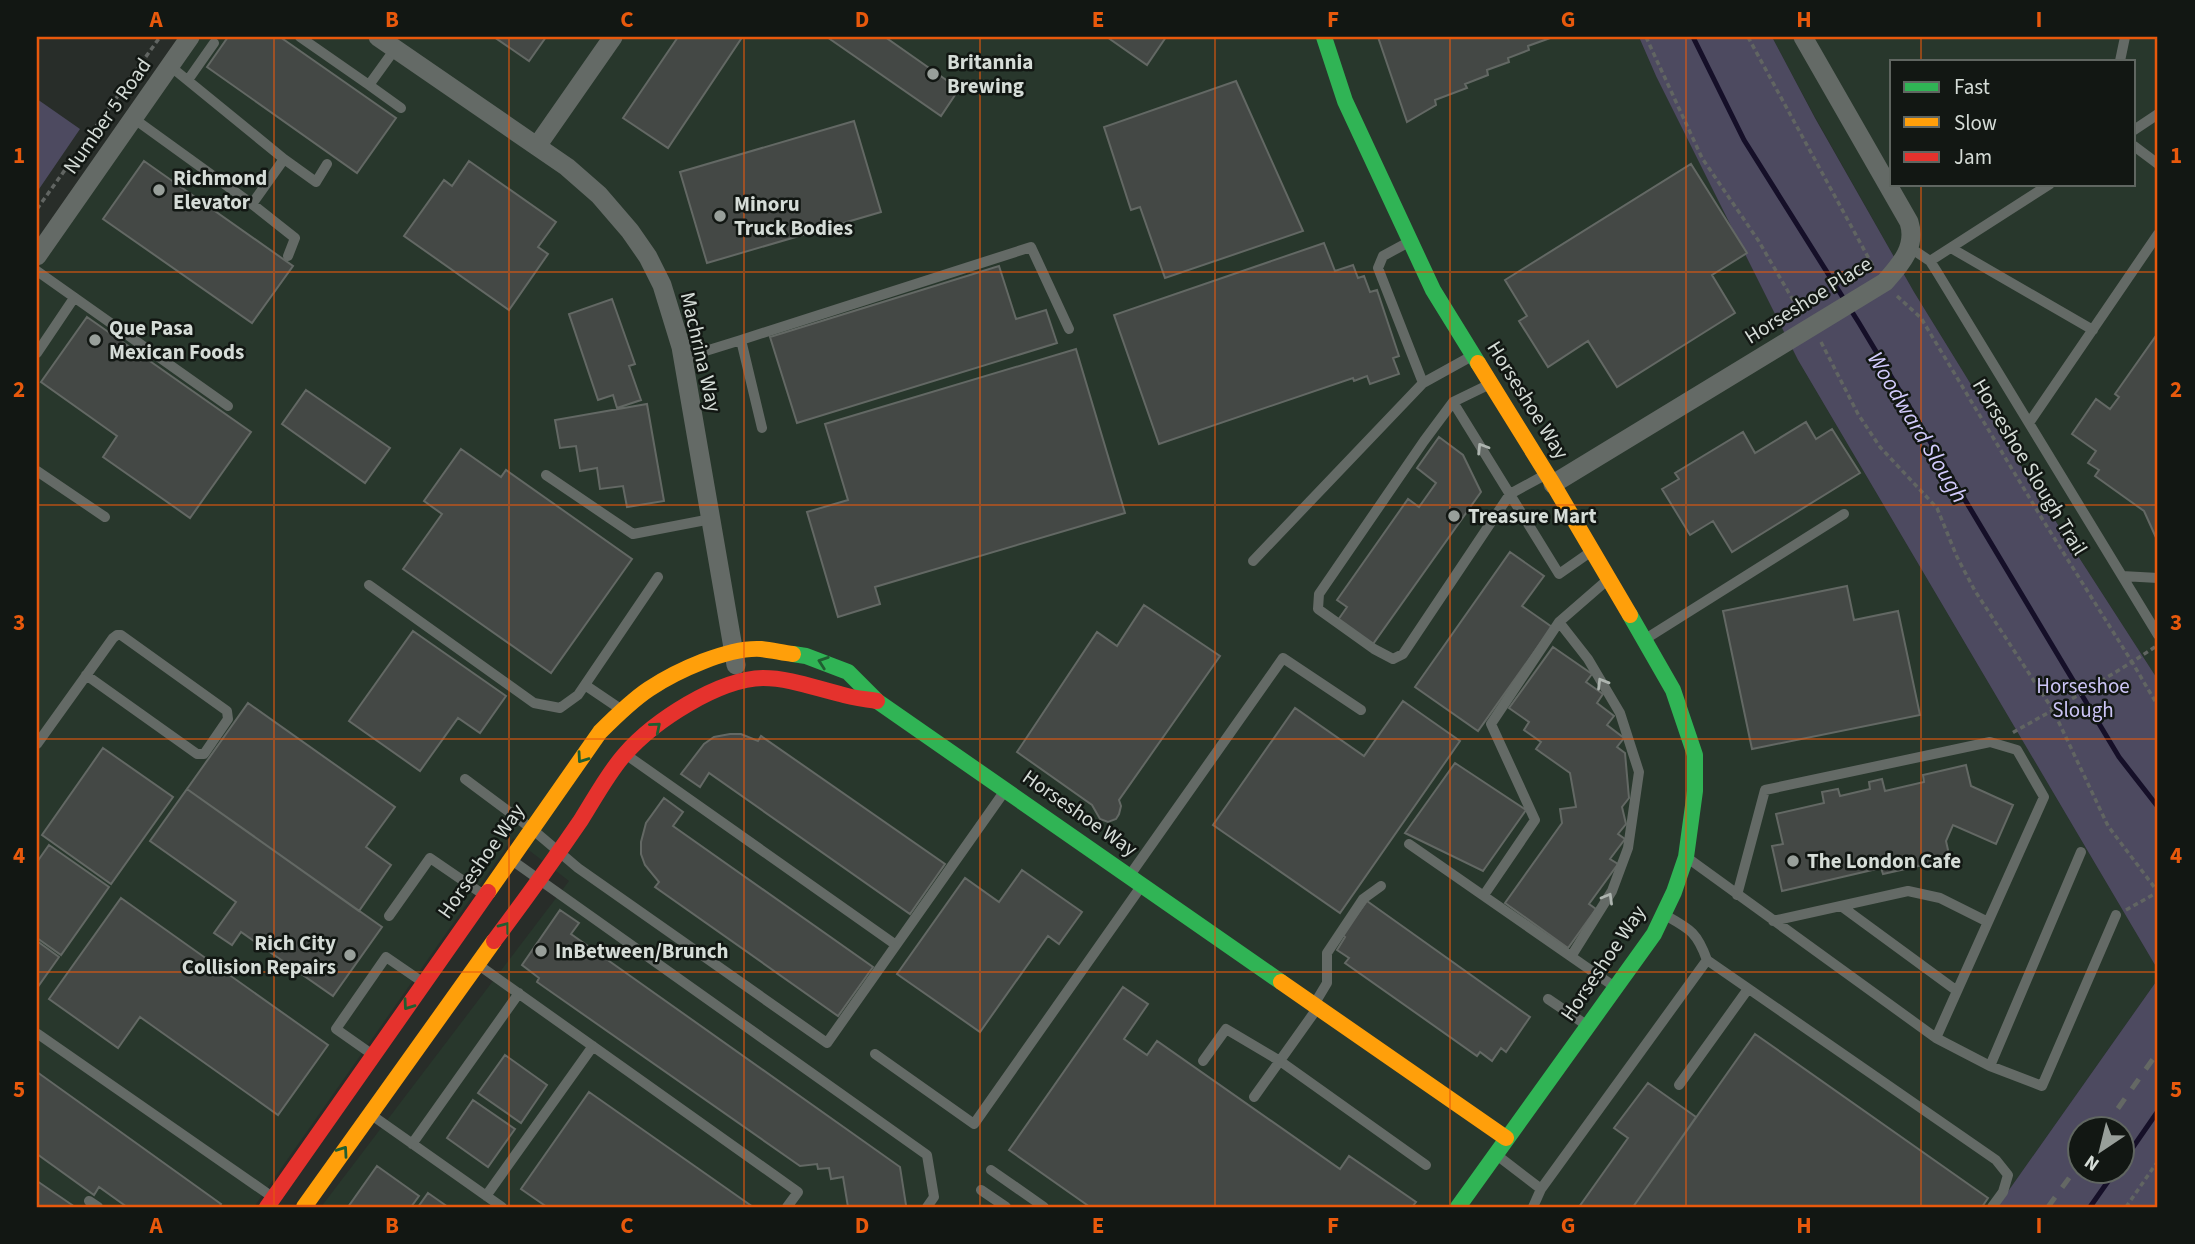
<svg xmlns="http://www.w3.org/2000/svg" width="2195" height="1244" font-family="'Source Sans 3',sans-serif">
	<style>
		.built { fill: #28372c; fill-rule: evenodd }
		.green { fill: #4d4a60; fill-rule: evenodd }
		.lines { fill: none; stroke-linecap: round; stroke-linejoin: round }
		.stream { stroke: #150f28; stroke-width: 5 }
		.building { fill: #444845; stroke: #636864; stroke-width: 2 }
		.path { stroke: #616562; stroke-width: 3.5; stroke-dasharray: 5 3.5; stroke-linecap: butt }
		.lane { stroke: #646a66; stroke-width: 10 }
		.street { stroke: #646a66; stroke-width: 19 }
		.fast { stroke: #30b455; stroke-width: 16 }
		.slow { stroke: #ff9f0a; stroke-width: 16 }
		.jam { stroke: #e5322d; stroke-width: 16 }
		.rail { stroke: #646864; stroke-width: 5; stroke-dasharray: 12 12; stroke-linecap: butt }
		.oneway { stroke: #adb4af }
		.oneway2 { stroke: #205e31 }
		.grid { fill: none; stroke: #e8590c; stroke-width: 2; stroke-opacity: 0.55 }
		.poi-dot { fill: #989f9a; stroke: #121713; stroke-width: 2.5 }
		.labels { text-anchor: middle; stroke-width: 5; stroke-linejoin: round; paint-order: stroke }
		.poi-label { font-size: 21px; font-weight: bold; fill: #d5dcd7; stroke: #121713; text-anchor: start }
		.street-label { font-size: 21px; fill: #d5dcd7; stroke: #121713 }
		.park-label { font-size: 21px; fill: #ccc5f6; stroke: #121713 }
		.water-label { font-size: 23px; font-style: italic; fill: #d2cbfc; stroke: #121713 }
		.neatline { fill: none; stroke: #e8590c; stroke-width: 2.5 }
		.grid-label { font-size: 23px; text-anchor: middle; font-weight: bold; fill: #e8590c }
	</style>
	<rect width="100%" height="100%" fill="#282d29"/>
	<!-- built -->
	<path class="built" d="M 196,37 L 1639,37 L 1656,76 L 1798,360 L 2158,970 L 2158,979 L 1997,1207 L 321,1207 L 569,881 L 513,838 L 254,1207 L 37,1207 L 37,267 Z
		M 1772,37 L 2158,37 L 2158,680 L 2049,511 L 1914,292 L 1815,117 ZM 1892,61 L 2134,61 L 2134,184 L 1892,184 Z"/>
	<!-- green -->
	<path class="green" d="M 1639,37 L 1772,37 L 1815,118 L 1914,292 L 2049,511 L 2158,680 L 2158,970 L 1798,360 L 1656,76 Z
		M 37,99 L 80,129 L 37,192 Z
		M 2158,979 L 2158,1207 L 1997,1207 ZM 2080,1128 L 2122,1128 L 2122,1170 L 2080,1170 Z"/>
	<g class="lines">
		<!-- stream -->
		<path class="stream" d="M 1693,37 L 1744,140 L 1859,323 L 2119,757 L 2158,807
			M 2122,1163 L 2158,1111
			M 2090,1207 L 2116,1170"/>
	</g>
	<!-- building -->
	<path class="building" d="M 228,37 L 280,37 L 396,118 L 357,173 L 207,67 Z
		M 494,37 L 546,37 L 529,61 Z
		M 678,37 L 738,37 L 741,39 L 668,148 L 623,118 Z
		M 827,37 L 885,37 L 959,89 L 941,116 Z
		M 1107,37 L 1166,37 L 1147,65 Z
		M 1378,37 L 1553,37 L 1528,46 L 1529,50 L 1508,58 L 1509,62 L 1487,70 L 1488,75 L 1465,84 L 1467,88 L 1435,100 L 1436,105 L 1407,122 Z
		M 1236,81 L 1303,231 L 1165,278 L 1140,207 L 1131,210 L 1104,127 Z
		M 854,121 L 881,212 L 707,263 L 680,172 Z
		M 144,161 L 293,266 L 252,323 L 103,219 Z
		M 469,161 L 556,222 L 538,247 L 548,254 L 509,310 L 404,236 L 444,180 L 452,186 Z
		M 1691,164 L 1747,253 L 1712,275 L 1735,313 L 1617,387 L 1588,341 L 1548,367 L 1519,321 L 1527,316 L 1505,280 Z
		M 1324,243 L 1335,271 L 1353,265 L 1358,278 L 1364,276 L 1370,292 L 1377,290 L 1399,356 L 1393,358 L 1399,374 L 1370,384 L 1367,376 L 1354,381 L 1353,378 L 1159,444 L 1114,315 Z
		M 999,266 L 1016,319 L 1046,310 L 1057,343 L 797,423 L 770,337 Z
		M 612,299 L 635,364 L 629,366 L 641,400 L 617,408 L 613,395 L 598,400 L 569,314 Z
		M 87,317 L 251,432 L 190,518 L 103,457 L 117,436 L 41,382 Z
		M 2158,333 L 2158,542 L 2144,511 L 2095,476 L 2099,470 L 2088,463 L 2096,451 L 2072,434 L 2096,399 L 2110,409 L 2119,397 L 2115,394 Z
		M 1076,349 L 1125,513 L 875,587 L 880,604 L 838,617 L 807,512 L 848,500 L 825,424 Z
		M 306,390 L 390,448 L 365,483 L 282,424 Z
		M 647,404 L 664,501 L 627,507 L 623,486 L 600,489 L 597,468 L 580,471 L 576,446 L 560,448 L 555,420 Z
		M 1806,422 L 1816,439 L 1832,429 L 1860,473 L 1732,552 L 1713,521 L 1690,535 L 1662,489 L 1679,479 L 1675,473 L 1743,432 L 1755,453 Z
		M 1439,437 L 1463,455 L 1481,492 L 1373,644 L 1338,620 L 1347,607 L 1337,600 L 1408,499 L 1419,507 L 1436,483 L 1417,468 Z
		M 461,449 L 501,477 L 506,470 L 632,559 L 551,673 L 403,569 L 442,514 L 424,501 Z
		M 1510,552 L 1544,576 L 1522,606 L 1552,627 L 1478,731 L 1415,687 Z
		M 1847,586 L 1854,620 L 1898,611 L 1920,715 L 1752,749 L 1723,611 Z
		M 1144,605 L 1220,656 L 1119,800 L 1121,806 L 1119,814 L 1116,819 L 1108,822 L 1100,819 L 1092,805 L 1017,752 L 1097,632 L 1117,646 Z
		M 413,631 L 506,696 L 480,733 L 458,718 L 420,771 L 349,721 Z
		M 1553,647 L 1592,674 L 1586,682 L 1603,694 L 1597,703 L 1614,716 L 1607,725 L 1624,738 L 1617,747 L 1625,753 L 1629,798 L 1622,807 L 1626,824 L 1618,834 L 1625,839 L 1610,859 L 1618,864 L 1589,904 L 1596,909 L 1568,948 L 1505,903 L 1562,823 L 1560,809 L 1576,807 L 1570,773 L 1536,749 L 1541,742 L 1524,730 L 1529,722 L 1509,708 Z
		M 1403,701 L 1460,741 L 1340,913 L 1213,825 L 1295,708 L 1364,756 Z
		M 248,703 L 395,807 L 366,847 L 391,865 L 359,911 L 187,789 Z
		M 730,734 L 741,734 L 758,741 L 761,736 L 945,864 L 910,914 L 709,773 L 700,787 L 681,774 L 704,744 L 714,737 Z
		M 103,748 L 173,797 L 111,884 L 42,835 Z
		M 1455,763 L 1526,810 L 1483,871 L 1405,833 Z
		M 1966,765 L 1971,786 L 2013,805 L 1996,844 L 1953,825 L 1946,841 L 1950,859 L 1883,874 L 1881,868 L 1782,891 L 1772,846 L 1783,844 L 1776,814 L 1824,803 L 1822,792 L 1838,789 L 1840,796 L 1870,789 L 1869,782 L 1882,779 L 1885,791 L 1924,782 L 1923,775 Z
		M 187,789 L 382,927 L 333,996 L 241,932 L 232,945 L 214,933 L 236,902 L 150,841 Z
		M 664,798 L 683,812 L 673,826 L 873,967 L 838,1016 L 655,887 L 659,882 L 645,865 L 641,854 L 641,842 L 646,823 Z
		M 49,845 L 109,887 L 61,955 L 37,938 L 37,862 Z
		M 1022,870 L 1082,912 L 1059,944 L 1048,936 L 980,1032 L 897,974 L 965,878 L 999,902 Z
		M 121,898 L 328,1045 L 278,1115 L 140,1017 L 118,1048 L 49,999 Z
		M 1367,901 L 1530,1017 L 1506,1052 L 1501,1048 L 1492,1061 L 1480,1052 L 1477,1056 L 1345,963 L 1349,958 L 1337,950 L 1345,937 L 1342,935 Z
		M 560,910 L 579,923 L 571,934 L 900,1167 L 906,1205 L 905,1207 L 848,1207 L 843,1177 L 831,1179 L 829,1168 L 818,1169 L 817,1164 L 800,1166 L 537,982 L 539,978 L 522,965 Z
		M 37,941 L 59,957 L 37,988 Z
		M 1123,987 L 1148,1004 L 1124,1039 L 1147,1055 L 1157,1041 L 1340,1169 L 1349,1156 L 1416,1202 L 1412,1207 L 1090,1207 L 1009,1150 Z
		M 1755,1034 L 1988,1198 L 1982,1207 L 1633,1207 Z
		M 505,1055 L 547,1085 L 521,1123 L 478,1093 Z
		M 37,1072 L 221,1204 L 219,1207 L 127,1207 L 99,1187 L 94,1195 L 37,1154 Z
		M 1648,1083 L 1696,1117 L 1633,1207 L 1579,1207 L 1628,1138 L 1614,1128 Z
		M 589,1092 L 753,1207 L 547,1207 L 521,1189 Z
		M 473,1100 L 515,1129 L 488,1167 L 447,1138 Z
		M 377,1166 L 419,1196 L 411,1207 L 348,1207 Z
		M 37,1181 L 75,1207 L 37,1207 Z
		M 428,1193 L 448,1207 L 418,1207 Z"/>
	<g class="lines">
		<!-- path -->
		<path class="path" d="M 1646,37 L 1702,158 L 1758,240 L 1800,312
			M 1748,37 L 1874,268
			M 37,209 L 160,37
			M 1897,296 L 1921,318 L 2041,517 L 2132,662 L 2062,705 L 2012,733
			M 1821,342 L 1858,414 L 1880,447 L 1937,508 L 1957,557 L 1975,591 L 2053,710 L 2108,826 L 2158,892
			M 2155,647 L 2132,662 L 2158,706
			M 2126,910 L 2158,892
			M 2126,1207 L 2158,1161"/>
		<!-- lane -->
		<path class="lane" d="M 300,37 L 369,85
			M 395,49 L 369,85 L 401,108
			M 2120,61 L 2125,37
			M 170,66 L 284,159
			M 188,80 L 214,43
			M 133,118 L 252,204 L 284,159 L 316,182 L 327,164
			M 2134,130 L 2158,114
			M 2134,146 L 2158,164
			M 252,204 L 295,238 L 288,256
			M 1407,243 L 1383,256 L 1378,268 L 1423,383
			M 1909,247 L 1930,261 L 1937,272 L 2158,635
			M 1951,248 L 2093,330
			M 1930,261 L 2050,184
			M 37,271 L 228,406
			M 741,340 L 1031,247 L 1069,329
			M 37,353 L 74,298
			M 683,358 L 741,340 L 762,428
			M 1488,385 L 1453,402 L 1424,441 L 1319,594 L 1318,609 L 1374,649 L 1393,659 L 1403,654 L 1510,494 L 1543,476
			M 1453,402 L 1559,574 L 1589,553
			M 2029,423 L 2158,234
			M 37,471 L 105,517
			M 546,475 L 633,534 L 711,519
			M 1253,561 L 1423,383 L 1470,357
			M 2122,576 L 2158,578
			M 369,585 L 534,703 L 560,708 L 578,695 L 658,577
			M 1559,622 L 1588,659 L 1620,713 L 1639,772 L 1628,848 L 1612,891 L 1572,955
			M 1647,638 L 1844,514
			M 585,685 L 619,708
			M 37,744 L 113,638 L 117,635 L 121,635 L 227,711 L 228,719 L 204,754 L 197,754 L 86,675
			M 628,756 L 896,945
			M 465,779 L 532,829 L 578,868 L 827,1043 L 1004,792
			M 1409,844 L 1612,985
			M 1689,859 L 1936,1038 L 2044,797 L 2017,750 L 1990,742 L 1765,790 L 1737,895
			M 513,861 L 927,1155 L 934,1197 L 927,1207
			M 1130,875 L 1283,658 L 1361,710
			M 1484,895 L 1535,820 L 1491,724 L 1559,622 L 1605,582
			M 1841,906 L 1957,991
			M 1665,915 C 1690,929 1697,932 1707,960 L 1996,1160 L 2008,1175 L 2003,1192 L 1992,1207
			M 389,916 L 430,858 L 484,895
			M 1773,921 L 1908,891 L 1940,898 L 1988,922
			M 480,966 L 798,1192 L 787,1207
			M 1548,999 L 1585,1024
			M 1315,1003 L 1327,983 L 1327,953 L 1363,899 L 1381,886
			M 38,1034 L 271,1196
			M 1936,1038 L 1990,1066 L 2081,852
			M 875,1054 L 974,1124 L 1140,888
			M 373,1055 L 336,1029 L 386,957 L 421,981
			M 1203,1061 L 1226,1029 L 1280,1061 L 1426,1165
			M 1990,1066 L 2042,1086 L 2116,915
			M 1679,1085 L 1748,989
			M 1254,1097 L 1316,1010
			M 373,1116 L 502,1207
			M 412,1144 L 519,993
			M 1498,1156 L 1541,1189 L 1533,1207
			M 991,1170 L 1044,1207
			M 1541,1189 L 1707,960
			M 981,1190 L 1006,1207
			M 486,1196 L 593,1046
			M 89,1201 L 98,1207"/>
		<!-- street -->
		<path class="street" d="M 378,37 L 567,167 L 599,195 L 630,231 L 648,257 L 662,285 L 681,347 L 736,665
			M 537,146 L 613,37
			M 37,256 L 190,37
			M 1553,484 L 1885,282 C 1900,265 1917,247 1909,222 L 1803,37"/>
		<!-- fast -->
		<path class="fast" d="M 1324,37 L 1345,101 L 1433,290 L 1478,363
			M 793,654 L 806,656 L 848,672 L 877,701 L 1281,982
			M 1458,1207 L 1654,934 L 1674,892 L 1686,857 L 1695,791 L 1695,755 L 1673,690 L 1630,615"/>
		<!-- slow -->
		<path class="slow" d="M 1478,363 L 1553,484 L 1630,615
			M 488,892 L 600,732 C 615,717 631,701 649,689 C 676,671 728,647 761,649 C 772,650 783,653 793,654
			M 1281,982 L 1506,1138
			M 304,1207 L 494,941"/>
		<!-- jam -->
		<path class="jam" d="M 494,941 C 524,901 553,861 581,820 C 595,798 608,773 625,754 C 654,721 718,679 763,678 C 789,678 815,688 840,694 C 852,698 865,699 877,701
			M 267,1207 L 488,892"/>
		<!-- rail -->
		<path class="rail" d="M 2104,1128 L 2158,1052
			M 2048,1207 L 2080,1163"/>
	</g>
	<!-- one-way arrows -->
	<defs><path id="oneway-chevron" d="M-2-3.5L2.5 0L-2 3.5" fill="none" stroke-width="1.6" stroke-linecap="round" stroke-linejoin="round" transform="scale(1.75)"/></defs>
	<g class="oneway">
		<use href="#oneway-chevron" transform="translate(1482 448) rotate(-122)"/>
		<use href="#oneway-chevron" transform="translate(1602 683) rotate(-121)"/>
		<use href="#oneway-chevron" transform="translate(1608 898) rotate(-60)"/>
	</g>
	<g class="oneway2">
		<use href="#oneway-chevron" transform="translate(823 662) rotate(-161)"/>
		<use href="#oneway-chevron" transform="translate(656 727) rotate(-40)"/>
		<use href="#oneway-chevron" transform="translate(582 758) rotate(125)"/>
		<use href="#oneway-chevron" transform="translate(505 927) rotate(-53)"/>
		<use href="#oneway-chevron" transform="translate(408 1005) rotate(125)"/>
		<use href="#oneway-chevron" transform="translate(343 1151) rotate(-55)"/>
	</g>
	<!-- grid -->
	<path class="grid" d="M 274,37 L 274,1207M 509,37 L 509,1207M 744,37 L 744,1207M 980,37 L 980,1207M 1215,37 L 1215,1207M 1450,37 L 1450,1207M 1686,37 L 1686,1207M 1921,37 L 1921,61M 1921,184 L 1921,1207M 37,272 L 2158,272M 37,505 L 2158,505M 37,739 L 2158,739M 37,972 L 2158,972"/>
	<!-- markers -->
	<g class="poi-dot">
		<circle cx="933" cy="74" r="7"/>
		<circle cx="159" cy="190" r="7"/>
		<circle cx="720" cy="216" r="7"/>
		<circle cx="95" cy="340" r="7"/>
		<circle cx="1454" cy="516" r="7"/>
		<circle cx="1793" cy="861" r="7"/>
		<circle cx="541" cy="951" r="7"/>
		<circle cx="350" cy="955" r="7"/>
	</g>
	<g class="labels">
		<!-- poi labels -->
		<g class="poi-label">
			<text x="947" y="69">Britannia<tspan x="947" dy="24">Brewing</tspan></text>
			<text x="173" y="185">Richmond<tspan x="173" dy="24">Elevator</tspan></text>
			<text x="734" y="211">Minoru<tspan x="734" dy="24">Truck Bodies</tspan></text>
			<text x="109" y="335">Que Pasa<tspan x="109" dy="24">Mexican Foods</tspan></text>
			<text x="1468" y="523">Treasure Mart</text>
			<text x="1807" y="868">The London Cafe</text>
			<text x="336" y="950" text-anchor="end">Rich City<tspan x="336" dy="24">Collision Repairs</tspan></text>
			<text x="555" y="958">InBetween/Brunch</text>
		</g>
		<!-- street labels -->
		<g class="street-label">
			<text transform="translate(107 116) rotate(-55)" y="7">Number 5 Road</text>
			<text transform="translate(1808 300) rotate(-32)" y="7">Horseshoe Place</text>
			<text transform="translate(701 352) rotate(77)" y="7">Machrina Way</text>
			<text transform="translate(1528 400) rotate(58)" y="7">Horseshoe Way</text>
			<text transform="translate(2030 467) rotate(59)" y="7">Horseshoe Slough Trail</text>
			<text transform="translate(1080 813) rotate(35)" y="7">Horseshoe Way</text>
			<text transform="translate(481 861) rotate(-55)" y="7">Horseshoe Way</text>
			<text transform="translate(1603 963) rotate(-56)" y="7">Horseshoe Way</text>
		</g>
		<!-- park labels -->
		<g class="park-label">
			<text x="2083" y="693">Horseshoe<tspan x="2083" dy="24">Slough</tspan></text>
		</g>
		<!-- water labels -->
		<g class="water-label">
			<text transform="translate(1918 427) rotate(59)" y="8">Woodward Slough</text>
		</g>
	</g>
	<!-- border -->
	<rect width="2195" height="1244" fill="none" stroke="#121713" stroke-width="77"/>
	<!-- legend -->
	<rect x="1890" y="60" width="245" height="126" fill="#121713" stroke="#606661" stroke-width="2"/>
	<rect x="1904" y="82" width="35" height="10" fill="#30b455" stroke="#606661" stroke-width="2"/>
	<text x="1954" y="94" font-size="21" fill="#d5dcd7">Fast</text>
	<rect x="1904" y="117" width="35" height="10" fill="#ff9f0a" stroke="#606661" stroke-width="2"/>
	<text x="1954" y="130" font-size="21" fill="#d5dcd7">Slow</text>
	<rect x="1904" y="152" width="35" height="10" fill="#e5322d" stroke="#606661" stroke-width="2"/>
	<text x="1954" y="164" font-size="21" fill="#d5dcd7">Jam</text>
	<!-- north arrow -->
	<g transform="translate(2101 1150) rotate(215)"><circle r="33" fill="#121713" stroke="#606661" stroke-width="2"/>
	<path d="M0-5L12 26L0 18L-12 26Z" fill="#989f9a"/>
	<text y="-10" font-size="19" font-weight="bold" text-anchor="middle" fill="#d5dcd7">N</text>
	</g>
	<rect x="38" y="38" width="2118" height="1168" class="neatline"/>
	<g class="grid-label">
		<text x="156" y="27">A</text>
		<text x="392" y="27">B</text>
		<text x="627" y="27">C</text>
		<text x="862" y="27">D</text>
		<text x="1098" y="27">E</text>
		<text x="1333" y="27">F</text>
		<text x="1568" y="27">G</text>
		<text x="1804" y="27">H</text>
		<text x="2039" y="27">I</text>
		<text x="19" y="163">1</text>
		<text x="2176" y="163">1</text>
		<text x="19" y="397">2</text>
		<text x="2176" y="397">2</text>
		<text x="19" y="630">3</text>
		<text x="2176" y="630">3</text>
		<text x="19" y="863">4</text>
		<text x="2176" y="863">4</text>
		<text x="19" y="1097">5</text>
		<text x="2176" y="1097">5</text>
		<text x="156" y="1233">A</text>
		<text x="392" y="1233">B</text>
		<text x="627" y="1233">C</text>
		<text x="862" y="1233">D</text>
		<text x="1098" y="1233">E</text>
		<text x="1333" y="1233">F</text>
		<text x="1568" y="1233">G</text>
		<text x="1804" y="1233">H</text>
		<text x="2039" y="1233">I</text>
	</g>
</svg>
